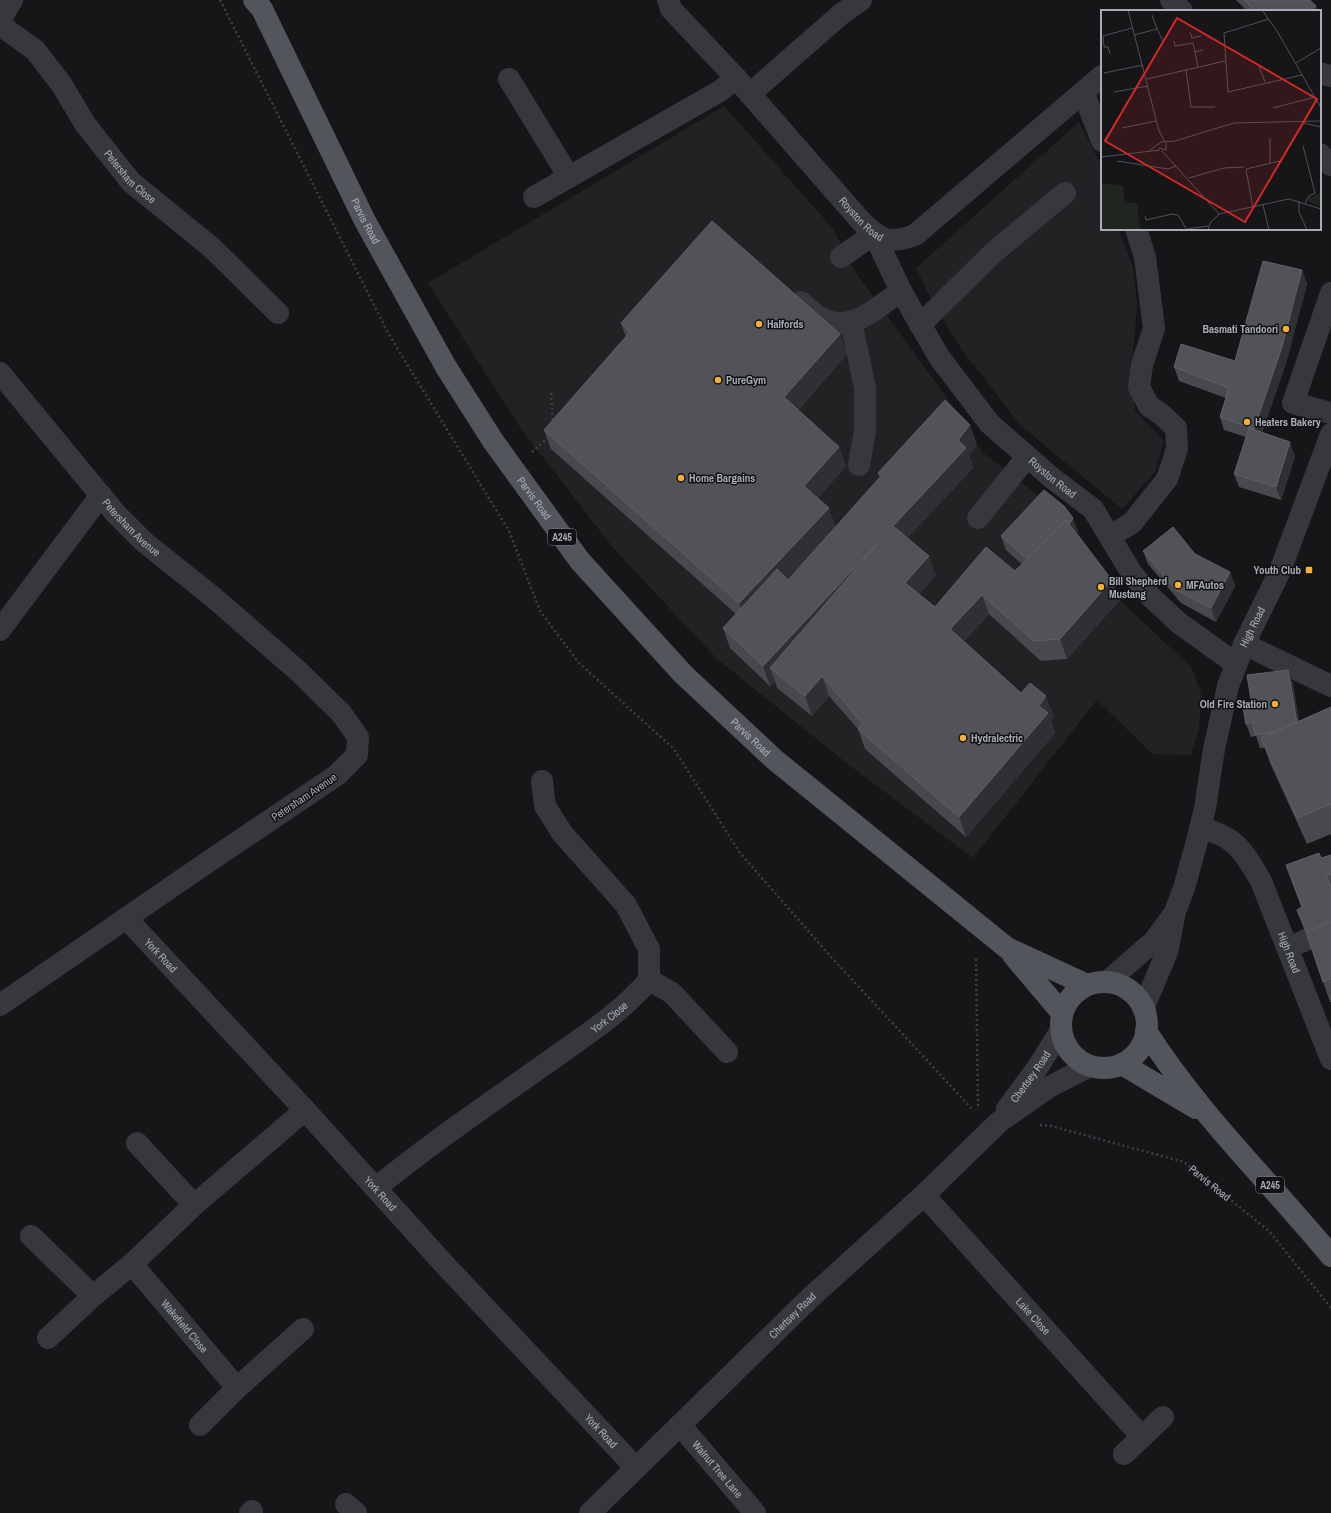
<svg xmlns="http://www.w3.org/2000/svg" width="1331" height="1513" viewBox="0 0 1331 1513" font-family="'Archivo Narrow',sans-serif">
<rect width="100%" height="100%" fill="#161618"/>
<g fill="#222225">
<path d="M 724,106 L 834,230 L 854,270 L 949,401 L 982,452 L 1069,519 L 1105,571 L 1120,600 L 1192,668 L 1201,693 L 1199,729 L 1191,755 L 1152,754 L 1097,700 L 973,858 L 849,765 L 716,658 L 614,549 L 521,429 L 428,283 Z"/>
<path d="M 1079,122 L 1102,167 L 1102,229 L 1118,229 L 1133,267 L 1137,304 L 1132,369 L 1135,411 L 1164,441 L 1155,472 L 1122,509 L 1021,426 L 962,350 L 936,309 L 916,268 Z"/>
</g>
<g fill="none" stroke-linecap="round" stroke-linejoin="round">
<g stroke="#3d3f44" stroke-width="2.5" stroke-dasharray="2 3" stroke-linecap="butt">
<path d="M 220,0 L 388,333 L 509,531 L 540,611 L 579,663 L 674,749 L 740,853 L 832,958 L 974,1111"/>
<path d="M 551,393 L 553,422"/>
<path d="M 532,452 L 549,437"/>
<path d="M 976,959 L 978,1106"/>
<path id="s1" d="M 1040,1125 L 1051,1126 L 1184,1162 L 1269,1231 L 1331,1308"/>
</g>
<g stroke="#37383d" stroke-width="22">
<path id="s2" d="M 668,0 L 671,9 L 736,78 L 860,220 C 880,240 888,245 915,235 L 1102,76"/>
<path d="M 1171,0 L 1182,11"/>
<path d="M 0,20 L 12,0"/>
<path id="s3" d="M 0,25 L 35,50 L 62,85 L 85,124 L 131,182 L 211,247 L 278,313"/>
<path d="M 1320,73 L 1331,76"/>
<path d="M 509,79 L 569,177"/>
<path d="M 1083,92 L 1102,141"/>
<path d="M 750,94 L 840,15 L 861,0"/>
<path d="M 1320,154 L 1331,165"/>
<path d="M 534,197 L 720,91 L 736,78"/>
<path id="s4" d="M 841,257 L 874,234 L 901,291 L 939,357 L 990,424 L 1052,478 L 1093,509 L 1131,572 L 1151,597 L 1179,623 L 1236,664"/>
<path d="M 1331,293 L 1293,403 L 1331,413"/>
<path d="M 801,302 C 807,307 815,316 823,319 C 851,334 879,306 901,291"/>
<path d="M 851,321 L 865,388 L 865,431 L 859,465"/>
<path d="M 920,325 L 993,253 L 1065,193"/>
<path id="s5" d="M 0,373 L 116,514 L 144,542 L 213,597 L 297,670 L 341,713 L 358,737 L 357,755 L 337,775 L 202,866 L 0,1005"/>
<path d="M 978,518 L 1027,457"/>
<path d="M 1110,536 L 1132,523 L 1167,479 L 1177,449 L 1176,428 L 1161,414 L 1149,406 L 1139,387 L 1142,365 L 1154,328 L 1145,257 L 1136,229"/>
<path d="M 0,630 L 101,495"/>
<path d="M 1244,644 L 1331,686"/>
<path id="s6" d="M 1200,828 C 1235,835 1244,852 1261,881 L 1331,1059"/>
<path id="s7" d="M 126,918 L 305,1110 L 445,1265 L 636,1468"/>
<path d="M 1288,948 L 1308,939"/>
<path d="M 649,980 L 672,993 L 727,1052"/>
<path d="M 1107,982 L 1154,941 L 1171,918"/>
<path id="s8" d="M 1143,1009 L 1167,952 L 1175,912 L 1184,888 L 1196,845 L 1205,808 L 1214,749 L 1228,686 L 1244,644 L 1280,571 L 1331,434"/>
<path id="s9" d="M 1007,1109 L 1038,1067 L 1061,1030"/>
<path d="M 137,1143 L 194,1205 L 305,1110"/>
<path id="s10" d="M 376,1188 C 431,1143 490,1103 548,1062 C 583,1037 621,1013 649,980 L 649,949 L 626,905 L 562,833 L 545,806 L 542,781"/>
<path id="s11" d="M 924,1195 L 1142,1437"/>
<path id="s12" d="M 194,1205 L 132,1264 L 237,1388 L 200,1425"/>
<path d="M 31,1236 L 93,1296 L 48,1338"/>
<path d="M 93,1296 L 132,1264"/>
<path d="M 237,1388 L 303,1329"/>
<path id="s13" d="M 680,1425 L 755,1513"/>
<path d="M 1124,1454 L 1163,1417"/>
<path d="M 346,1504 L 356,1513"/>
<path d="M 250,1513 L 252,1511"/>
<path id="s14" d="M 590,1513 L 810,1298 L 924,1195 L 999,1122 L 1049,1087 L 1090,1066"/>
</g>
<g stroke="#53555c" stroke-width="22">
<path id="s15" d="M 254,0 L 262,9 L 365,221 L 446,367 L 493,441 L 580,561 L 683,674 L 775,760 L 1007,948 L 1087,985"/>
<path d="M 1013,955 L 1062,1013"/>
<circle cx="1104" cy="1025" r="43"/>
<path d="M 1146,1031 C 1198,1113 1269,1181 1331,1256"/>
<path d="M 1122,1064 L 1196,1108"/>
</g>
</g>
<g fill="#47494d" fill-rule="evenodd">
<path d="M 1236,0 L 1310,0 L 1316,6 L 1318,11 L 1247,11 Z"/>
<path d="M 1302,270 L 1307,284 L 1287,360 L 1262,433 L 1295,456 L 1281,500 L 1239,487 L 1234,474 L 1246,437 L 1224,430 L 1220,417 L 1226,398 L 1179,381 L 1174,367 L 1235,361 Z"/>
<path d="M 621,323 L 847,354 L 798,410 L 839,447 L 846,466 L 818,498 L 836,527 L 880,478 L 878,473 L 977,444 L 969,455 L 973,468 L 907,538 L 936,575 L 919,595 L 935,607 L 1015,571 L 1022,564 L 1006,550 L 1001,536 L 1078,531 L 1076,534 L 1120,600 L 1067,659 L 1041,661 L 989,614 L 964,641 L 1021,693 L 1054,716 L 1051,720 L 1055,733 L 966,837 L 865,749 L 858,729 L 829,696 L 812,716 L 777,688 L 775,681 L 770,686 L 730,648 L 723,628 L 736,614 L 551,449 L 544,430 L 626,337 ZM 827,537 L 788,580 L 787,579 Z"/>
<path d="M 1143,551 L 1195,554 L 1230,572 L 1235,586 L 1216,622 L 1181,603 L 1148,564 Z"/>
<path d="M 1288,670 L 1293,684 L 1299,721 L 1331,707 L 1331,834 L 1307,844 L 1270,763 L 1265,748 L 1260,748 L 1256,736 L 1251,737 L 1246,724 L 1252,706 Z"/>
<path d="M 1331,855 L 1331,1002 L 1330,1002 L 1310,944 L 1297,910 L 1302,908 L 1286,865 L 1321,858 Z"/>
</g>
<g fill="#2f3033">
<path d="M 1316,6 L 1318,11 L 1312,11 Z"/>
<path d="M 1302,270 L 1307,284 L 1287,360 L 1259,442 L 1254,429 Z"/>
<path d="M 840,334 L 847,354 L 791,417 L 784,397 Z"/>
<path d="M 970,425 L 977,444 L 969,455 L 973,468 L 900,546 L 893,526 L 958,440 Z"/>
<path d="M 1290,442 L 1295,456 L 1281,500 L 1276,487 Z"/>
<path d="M 839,447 L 846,466 L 811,506 L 804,486 Z"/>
<path d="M 829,508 L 836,527 L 746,623 L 739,603 Z"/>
<path d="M 1073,518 L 1078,531 L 1073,540 L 1037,577 Z"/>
<path d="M 877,544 L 770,668 L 775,681 L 770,686 L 763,666 Z"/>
<path d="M 929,556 L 936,575 L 912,603 L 905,583 Z"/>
<path d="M 1230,572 L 1235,586 L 1216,622 L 1211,608 Z"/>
<path d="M 1112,580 L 1120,600 L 1067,659 L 1060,639 Z"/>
<path d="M 982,595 L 989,614 L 957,648 L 950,629 Z"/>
<path d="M 1288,670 L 1293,684 L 1303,742 L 1298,728 Z"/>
<path d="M 822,676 L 829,696 L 812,716 L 805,696 Z"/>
<path d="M 1046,696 L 1054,716 L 1051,720 L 1055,733 L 966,837 L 959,817 Z"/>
</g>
<g fill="#525359" stroke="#5f6168">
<path d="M 1244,0 L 1310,0 L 1316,6 L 1312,11 L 1255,11 Z"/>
<path d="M 712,221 L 840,334 L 784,397 L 839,447 L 804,486 L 829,508 L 739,603 L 544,430 L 630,332 L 621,323 Z"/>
<path d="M 1263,261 L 1302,270 L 1282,347 L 1254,429 L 1220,417 L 1229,388 L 1174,367 L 1181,344 L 1235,361 Z"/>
<path d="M 945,400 L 970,425 L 958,440 L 966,448 L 893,526 L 929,556 L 905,583 L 935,607 L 986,547 L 1015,571 L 1066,520 L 1112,580 L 1060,639 L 1034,641 L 982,595 L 950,629 L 1021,693 L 1030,683 L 1046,696 L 1039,706 L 1048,713 L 959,817 L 858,729 L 863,724 L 822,676 L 805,696 L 770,668 L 877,544 L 763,666 L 723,628 L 777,569 L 788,580 L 881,476 L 878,473 Z"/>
<path d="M 1249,428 L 1290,442 L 1276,487 L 1234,474 Z"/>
<path d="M 1044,490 L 1064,506 L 1073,518 L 1069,525 L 1066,520 L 1027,559 L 1001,536 Z"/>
<path d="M 1173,527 L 1195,554 L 1230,572 L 1211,608 L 1176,590 L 1143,551 Z"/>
<path d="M 1288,670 L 1297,722 L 1274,732 L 1255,735 L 1253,722 L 1246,724 L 1243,708 L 1252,706 L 1247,675 Z"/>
<path d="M 1331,707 L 1331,804 L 1297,818 L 1261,738 Z"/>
<path d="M 1319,853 L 1321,858 L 1331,855 L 1331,874 L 1326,876 L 1331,887 L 1331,922 L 1306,932 L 1308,936 L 1297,910 L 1302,907 L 1286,865 Z"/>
<path d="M 1331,922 L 1331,979 L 1323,982 L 1306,932 Z"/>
</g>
<g fill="#f2b134" stroke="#111113" stroke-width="1.5">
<circle cx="759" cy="324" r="4"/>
<circle cx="1286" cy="329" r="4"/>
<circle cx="718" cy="380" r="4"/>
<circle cx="1247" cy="422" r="4"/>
<circle cx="681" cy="478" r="4"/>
<rect x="1305" y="566" width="8" height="8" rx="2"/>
<circle cx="1178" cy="585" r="4"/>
<circle cx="1101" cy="587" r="4"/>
<circle cx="1275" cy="704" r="4"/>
<circle cx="963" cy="738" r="4"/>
</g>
<g text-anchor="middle" stroke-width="3" stroke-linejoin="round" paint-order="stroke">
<g fill="#111113" stroke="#7b7e86" stroke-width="1">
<rect x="548" y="529" width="28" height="16" rx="3"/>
<rect x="1256" y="1177" width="28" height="16" rx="3"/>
</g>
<g font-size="10" font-weight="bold" fill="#a8adb8">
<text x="562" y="541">A245</text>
<text x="1270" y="1189">A245</text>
</g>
<g font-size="11" fill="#a8adb8" stroke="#111113">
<text dy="4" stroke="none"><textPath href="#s3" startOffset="202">Petersham Close</textPath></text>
<text dy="4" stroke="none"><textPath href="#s2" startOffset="293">Royston Road</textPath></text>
<text dy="4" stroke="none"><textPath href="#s15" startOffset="248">Parvis Road</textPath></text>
<text dy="4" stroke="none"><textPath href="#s4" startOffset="346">Royston Road</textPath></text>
<text dy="4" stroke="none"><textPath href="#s15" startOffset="573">Parvis Road</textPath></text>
<text dy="4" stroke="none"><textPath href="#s5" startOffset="203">Petersham Avenue</textPath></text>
<text dy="4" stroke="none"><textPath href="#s8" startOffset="399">High Road</textPath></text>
<text dy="4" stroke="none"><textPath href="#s15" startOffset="896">Parvis Road</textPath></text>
<text transform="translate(304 797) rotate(-34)" y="4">Petersham Avenue</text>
<text dy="4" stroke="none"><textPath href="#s6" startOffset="161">High Road</textPath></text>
<text dy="4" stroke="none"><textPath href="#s7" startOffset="51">York Road</textPath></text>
<text dy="4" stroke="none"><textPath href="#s10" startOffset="289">York Close</textPath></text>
<text dy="4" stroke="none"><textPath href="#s9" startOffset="40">Chertsey Road</textPath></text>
<text dy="4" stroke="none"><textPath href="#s1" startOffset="182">Parvis Road</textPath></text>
<text dy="4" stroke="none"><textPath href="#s7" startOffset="375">York Road</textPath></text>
<text dy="4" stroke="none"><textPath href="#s14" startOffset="283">Chertsey Road</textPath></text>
<text dy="4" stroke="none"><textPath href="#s11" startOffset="163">Lake Close</textPath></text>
<text dy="4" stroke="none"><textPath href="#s12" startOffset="167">Wakefield Close</textPath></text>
<text dy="4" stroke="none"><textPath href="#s7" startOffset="699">York Road</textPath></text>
<text dy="4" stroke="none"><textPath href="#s13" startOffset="58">Walnut Tree Lane</textPath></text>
</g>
<g font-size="11" font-weight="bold" fill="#a8adb8" stroke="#111113" text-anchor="start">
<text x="767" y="328">Halfords</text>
<text x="1278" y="333" text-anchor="end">Basmati Tandoori</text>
<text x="726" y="384">PureGym</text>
<text x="1255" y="426">Heaters Bakery</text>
<text x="689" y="482">Home Bargains</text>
<text x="1301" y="574" text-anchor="end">Youth Club</text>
<text x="1109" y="585">Bill Shepherd<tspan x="1109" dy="13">Mustang</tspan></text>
<text x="1186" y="589">MFAutos</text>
<text x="1267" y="708" text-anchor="end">Old Fire Station</text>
<text x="971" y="742">Hydralectric</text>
</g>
</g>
<g transform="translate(1101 10)">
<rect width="220" height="220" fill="#161618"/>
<path d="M 0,173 L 22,176 L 24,193 L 36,193 L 39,220 L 0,220 ZM 219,183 L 220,196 L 208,192 L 207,188 Z" fill="#1e261f"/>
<path fill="none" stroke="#505258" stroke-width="1" d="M 27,0 L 58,121 L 64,132M 161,0 L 176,21 L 220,98M 51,5 L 56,19M 168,9 L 123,23 L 127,82 L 201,65M 89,22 L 91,28 L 100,26M 33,25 L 56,19 L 62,31M 73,31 L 74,36 L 92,33 L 94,42M 9,44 L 7,37 L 3,37 L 2,26 L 31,18M 195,53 L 220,38M 157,54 L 164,72M 97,58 L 94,42 L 102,40M 85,60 L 90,97 L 114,97M 3,63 L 42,55M 46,69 L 124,51M 13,82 L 47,76M 172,98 L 214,87M 203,113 L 220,117M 21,118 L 55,111M 169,128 L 169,153M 202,136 L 214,183 L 208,186 L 204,193M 58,138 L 65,140 L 65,133M 48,141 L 60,132 L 74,131 L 133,113 L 219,111M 61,141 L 118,204 L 188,189 L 220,199M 0,147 L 59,140M 16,151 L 67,159 L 75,156M 88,168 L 123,158 L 143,157M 198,191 L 198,202 L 206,220M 162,195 L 168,220M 152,198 L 145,159 L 179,151M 44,206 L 45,210 L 71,204 L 77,205 L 86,220M 86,219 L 107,216M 107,220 L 109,213 L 118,204"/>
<path fill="#d62828" fill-opacity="0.15" stroke="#d62828" stroke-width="2" d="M 76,8 L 216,89 L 144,212 L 4,131 Z"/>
<rect width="220" height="220" fill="none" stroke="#a8adb8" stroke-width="2"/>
</g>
</svg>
